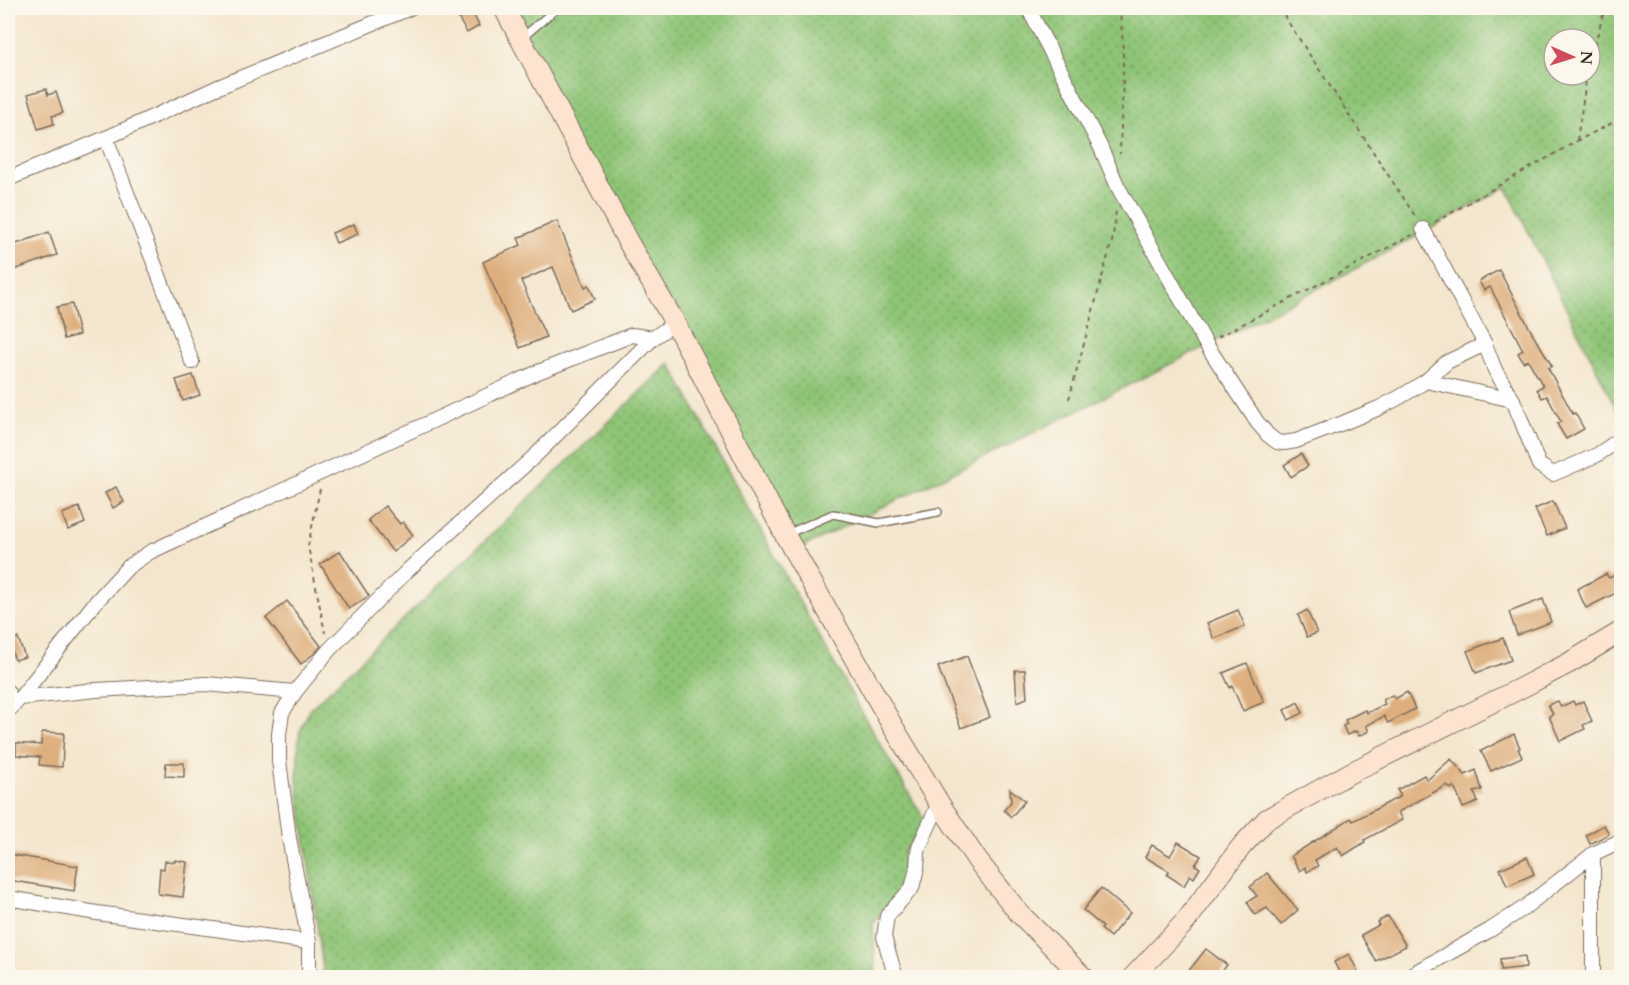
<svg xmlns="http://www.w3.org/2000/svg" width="1629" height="985" viewBox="0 0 1629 985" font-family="Cardo,serif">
<defs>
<pattern id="grass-dots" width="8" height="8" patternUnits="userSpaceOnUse" patternTransform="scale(1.5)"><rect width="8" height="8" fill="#8ec476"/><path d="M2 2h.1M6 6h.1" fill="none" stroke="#759f60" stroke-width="1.8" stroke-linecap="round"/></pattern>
</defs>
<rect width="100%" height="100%" fill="#fbf7ec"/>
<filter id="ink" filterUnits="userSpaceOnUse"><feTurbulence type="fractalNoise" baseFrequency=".0167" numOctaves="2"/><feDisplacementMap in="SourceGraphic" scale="12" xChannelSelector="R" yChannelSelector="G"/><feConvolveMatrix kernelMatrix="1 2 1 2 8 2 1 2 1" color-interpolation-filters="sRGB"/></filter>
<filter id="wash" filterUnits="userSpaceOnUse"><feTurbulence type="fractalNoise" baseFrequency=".008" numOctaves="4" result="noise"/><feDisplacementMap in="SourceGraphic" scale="24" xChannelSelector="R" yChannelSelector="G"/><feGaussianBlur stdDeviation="1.35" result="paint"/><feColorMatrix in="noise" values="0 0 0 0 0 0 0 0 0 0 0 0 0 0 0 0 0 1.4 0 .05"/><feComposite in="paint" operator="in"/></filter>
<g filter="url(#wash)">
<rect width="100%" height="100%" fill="#f4e6ce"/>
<g fill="url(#grass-dots)" stroke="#64774a" stroke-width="1.5" fill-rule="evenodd">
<path d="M 505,8 L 1621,8 L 1621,418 L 1506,187 C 1274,317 1033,432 795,551 ZM 1554,39 L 1590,39 L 1590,75 L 1554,75 Z"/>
<path d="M 670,363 C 753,517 836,672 926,822 L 903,853 L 904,883 L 873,924 L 876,977 L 322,977 L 323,969 L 297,780 L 299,734 L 309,710 Z"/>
</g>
<g id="blocks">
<g fill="#deaf7e">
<path d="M 472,12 L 479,26 L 467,33 L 459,19 Z"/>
<path d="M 46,89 L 48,95 L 56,92 L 63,113 L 52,116 L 54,124 L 38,129 L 28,94 Z"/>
<path d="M 557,221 L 585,287 L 589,285 L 595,299 L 571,310 L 553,267 L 521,281 L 546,337 L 520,348 L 483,262 L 521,245 L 518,238 Z"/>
<path d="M 354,224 L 358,234 L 336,243 L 332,233 Z"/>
<path d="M 49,232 L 57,255 L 8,272 L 8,247 Z"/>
<path d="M 1499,270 L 1537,342 L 1538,342 L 1552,366 L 1548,368 L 1573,414 L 1575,413 L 1584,429 L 1566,439 L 1557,424 L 1561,422 L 1547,396 L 1542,398 L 1537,389 L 1543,386 L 1528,360 L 1523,362 L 1518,353 L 1523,350 L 1490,287 L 1484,290 L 1479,281 Z"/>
<path d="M 72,304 L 79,335 L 64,339 L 57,307 Z"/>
<path d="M 193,375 L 200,395 L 183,401 L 176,380 Z"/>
<path d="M 1301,454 L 1308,466 L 1291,477 L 1284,465 Z"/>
<path d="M 116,487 L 124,502 L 113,508 L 105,493 Z"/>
<path d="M 1553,501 L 1565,528 L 1547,536 L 1535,509 Z"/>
<path d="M 385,506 L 400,524 L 403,522 L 413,535 L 393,552 L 368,520 Z"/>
<path d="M 79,507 L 85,523 L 68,530 L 62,514 Z"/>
<path d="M 340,551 L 369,596 L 349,609 L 320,564 Z"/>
<path d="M 1622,572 L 1622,590 L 1586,608 L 1577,589 L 1606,574 L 1609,578 Z"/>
<path d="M 1543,599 L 1551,622 L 1517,635 L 1509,612 Z"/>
<path d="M 287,601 L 321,646 L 316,652 L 301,664 L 266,618 Z"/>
<path d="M 1238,610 L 1245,626 L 1214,639 L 1207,623 Z"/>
<path d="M 1307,610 L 1317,633 L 1307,637 L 1298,615 Z"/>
<path d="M 18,638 L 25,657 L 15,660 L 8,641 Z"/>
<path d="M 1503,638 L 1511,660 L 1476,673 L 1467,651 Z"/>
<path d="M 967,656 L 990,717 L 961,728 L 938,667 Z"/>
<path d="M 1247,663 L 1264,702 L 1243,711 L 1232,686 L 1230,688 L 1223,673 Z"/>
<path d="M 1015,670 L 1025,670 L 1027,698 L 1017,702 Z"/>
<path d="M 1407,692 L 1415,709 L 1388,723 L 1384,716 L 1366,726 L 1369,731 L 1359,736 L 1356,731 L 1347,735 L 1343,726 L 1347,724 L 1345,720 L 1365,710 L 1367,713 L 1385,704 L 1383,700 L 1392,695 L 1395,699 Z"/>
<path d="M 1558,701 L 1561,707 L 1573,701 L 1575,705 L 1583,701 L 1592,721 L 1583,725 L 1585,729 L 1560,741 L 1549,716 L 1553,714 L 1548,705 Z"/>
<path d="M 1298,702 L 1303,713 L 1289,720 L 1284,710 Z"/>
<path d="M 42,732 L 64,733 L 62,767 L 39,765 L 40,757 L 16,755 L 16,743 L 41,745 Z"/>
<path d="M 1514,734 L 1520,748 L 1518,749 L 1522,757 L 1491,771 L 1481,751 Z"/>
<path d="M 1451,759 L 1465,775 L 1476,770 L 1482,790 L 1474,792 L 1478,802 L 1463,808 L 1454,786 L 1451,789 L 1447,785 L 1398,812 L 1402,820 L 1364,840 L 1365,842 L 1343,856 L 1337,847 L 1315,860 L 1318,866 L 1307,872 L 1305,867 L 1300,871 L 1291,856 L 1351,818 L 1353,821 L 1401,796 L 1397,790 L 1424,775 L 1427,780 Z"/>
<path d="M 166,763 L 184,763 L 184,777 L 165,776 Z"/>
<path d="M 1010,789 L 1025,801 L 1011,817 L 1004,810 L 1011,802 Z"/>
<path d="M 1604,825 L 1609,834 L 1590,844 L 1586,835 Z"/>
<path d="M 1178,842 L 1201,856 L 1195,865 L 1200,868 L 1194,878 L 1190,875 L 1184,886 L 1167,875 L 1169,871 L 1145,857 L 1152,845 L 1170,856 Z"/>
<path d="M 8,854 L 78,866 L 74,891 L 8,880 Z"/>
<path d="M 1527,857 L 1534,874 L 1507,886 L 1500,869 Z"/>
<path d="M 175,860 L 187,862 L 183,897 L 158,894 L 160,868 L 164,869 L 165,861 L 175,862 Z"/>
<path d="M 1267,873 L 1298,910 L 1281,925 L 1267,908 L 1255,915 L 1247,902 L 1257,896 L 1250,887 Z"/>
<path d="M 1101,888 L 1130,913 L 1110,937 L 1101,929 L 1103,927 L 1083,910 Z"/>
<path d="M 1388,916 L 1406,946 L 1376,961 L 1361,935 L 1379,925 L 1377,922 Z"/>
<path d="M 1206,949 L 1227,965 L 1217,978 L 1183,978 Z"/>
<path d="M 1349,954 L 1359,974 L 1352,978 L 1342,978 L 1334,962 Z"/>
<path d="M 1525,956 L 1526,967 L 1501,970 L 1500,959 Z"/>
</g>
</g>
</g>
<g filter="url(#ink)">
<use href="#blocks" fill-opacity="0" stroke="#7c6c5c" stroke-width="1.5"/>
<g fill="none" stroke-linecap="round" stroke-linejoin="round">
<defs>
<g id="service">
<path d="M 523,37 L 557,8"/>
<path d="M 787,534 L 833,514 L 879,523 L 938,512"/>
</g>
<g id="minor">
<path d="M 1028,8 L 1100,146 L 1118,187 L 1206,344 L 1257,422 L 1268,435 L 1277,442 L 1284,443 L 1296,441 L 1343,423 L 1379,408 L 1400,397 L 1426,381 L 1447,362 L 1485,344"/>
<path d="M 106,138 L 192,362"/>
<path d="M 8,179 L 106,138 L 216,88 L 410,8"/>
<path d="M 1423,229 L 1485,344 L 1495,370 L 1513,400 L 1539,465 L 1553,474 L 1597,455 L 1622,438"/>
<path d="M 1426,381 L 1513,400"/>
<path d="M 8,692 L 12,707"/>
<path d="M 20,698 L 96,690 L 206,684 L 295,692"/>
<path d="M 8,709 L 12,707 L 20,698 L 95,603 L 128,567 L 150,552 L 538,372 L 632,335 L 653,338"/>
<path d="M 8,898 L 97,913 L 309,942"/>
<path d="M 309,978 L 309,942 L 289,838 L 279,761 L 279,734 L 282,713 L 295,692 L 329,650 L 408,570 L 536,455 L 653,338 L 675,323"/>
<path d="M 896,978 L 884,937 L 887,916 L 912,888 L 917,868 L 918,852 L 920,845 L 939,803"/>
<path d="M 1405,978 L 1490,930 L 1524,908 L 1593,854"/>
<path d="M 1593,978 L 1593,854 L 1622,840"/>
</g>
<g id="secondary">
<path d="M 504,8 L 627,240 L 675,323 L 785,535 L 892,725 L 939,803 L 977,860 L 1019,913 L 1084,978"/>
<path d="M 1132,978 L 1186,921 L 1241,847 L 1267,819 L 1350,773 L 1519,689 L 1569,663 L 1622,631"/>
</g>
</defs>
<use href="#service" stroke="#7c6c5c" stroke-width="10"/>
<use href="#minor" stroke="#7c6c5c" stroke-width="16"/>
<use href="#secondary" stroke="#7c6c5c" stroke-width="22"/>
<g stroke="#7c6c5c" stroke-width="2" stroke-dasharray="4.5 4.5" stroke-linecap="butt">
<path d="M 1119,8 C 1127,55 1121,106 1120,154"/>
<path d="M 1279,8 L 1417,219"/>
<path d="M 1590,62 L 1605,8"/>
<path d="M 1577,140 L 1587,75"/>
<path d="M 1435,222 L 1577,141 L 1622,118"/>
<path d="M 1218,337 L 1412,235"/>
<path d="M 1069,399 L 1113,237 L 1116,211"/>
<path d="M 320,489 L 308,546 L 325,633"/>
</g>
<use href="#service" stroke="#fff" stroke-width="7"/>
<use href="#minor" stroke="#fff" stroke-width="14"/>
<use href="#secondary" stroke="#fde4d1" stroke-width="20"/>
</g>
</g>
<rect width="1629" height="985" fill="none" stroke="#fbf7ec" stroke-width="30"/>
<g transform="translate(1572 57) rotate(93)"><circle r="28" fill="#fbf7ec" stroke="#aea59a" stroke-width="1.5"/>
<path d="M0-4.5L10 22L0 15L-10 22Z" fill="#d1495b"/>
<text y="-9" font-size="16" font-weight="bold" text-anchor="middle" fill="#3b2a1e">N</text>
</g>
</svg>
